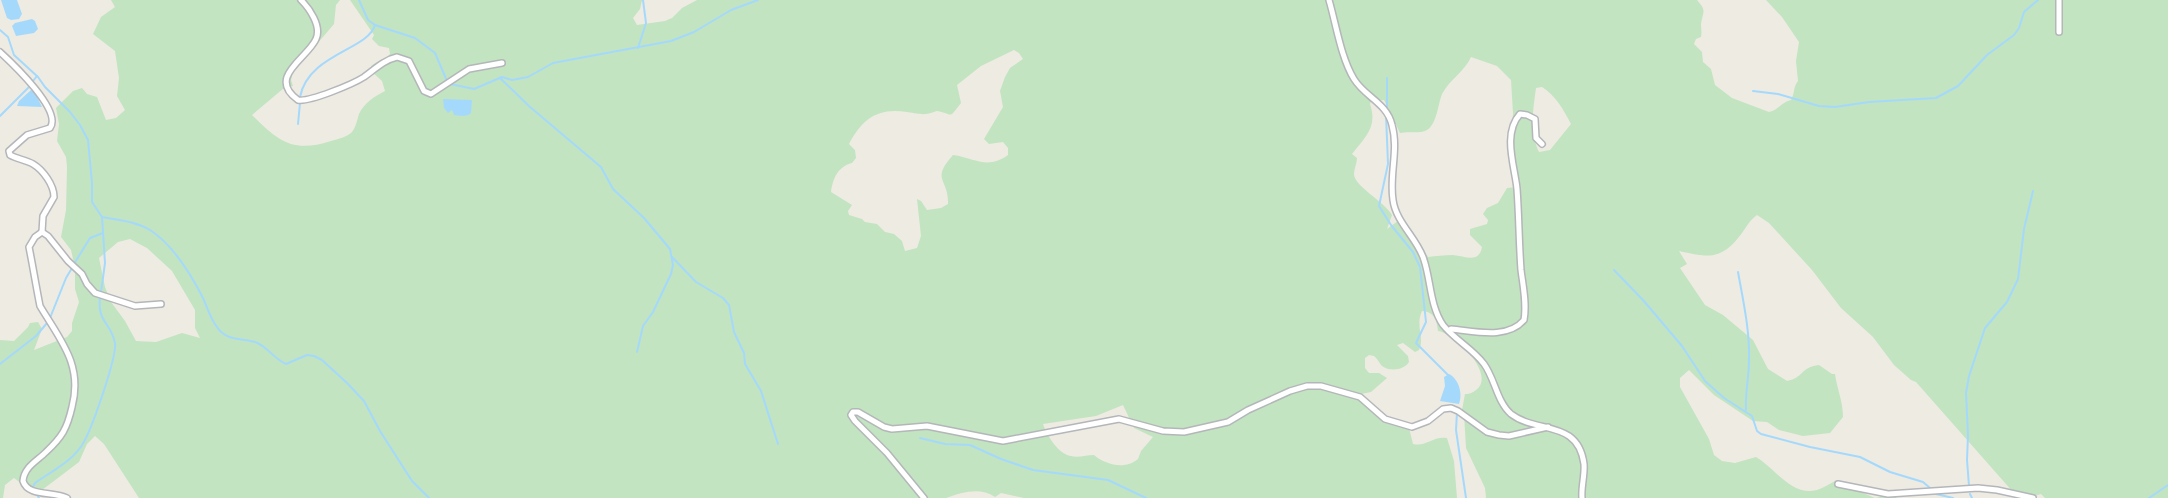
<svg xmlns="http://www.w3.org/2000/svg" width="2168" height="498" viewBox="0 0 2168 498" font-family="'Titillium Web',sans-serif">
<rect width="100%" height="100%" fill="#eeebe3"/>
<path fill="#c2e4c1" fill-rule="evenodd" d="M 111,0 L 340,0 L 336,5 L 334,24 L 293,72 L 291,80 L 293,86 L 284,88 L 252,115 C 279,142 293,153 331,141 C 338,139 347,137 352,132 C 356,127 357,120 359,114 C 364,103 375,96 385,91 L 382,81 L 371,71 L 371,66 C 377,61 385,60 390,54 L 389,48 L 379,46 L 372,39 L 374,35 L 350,0 L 642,0 L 640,9 L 633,18 L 637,25 L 665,21 L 672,18 L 682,8 L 697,0 L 1697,0 C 1707,11 1703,11 1701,24 C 1701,29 1702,32 1701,37 L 1696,39 L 1694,44 L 1702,52 L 1703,62 L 1711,69 L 1715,85 L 1732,98 L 1769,112 C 1779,110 1780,103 1791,100 C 1795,93 1793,87 1798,81 L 1796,61 L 1799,42 L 1782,17 L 1766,0 L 2168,0 L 2168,498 L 2045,498 L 2041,494 L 2034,496 L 2013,492 L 1916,382 L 1911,380 L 1894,365 L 1873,337 L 1841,308 L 1812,270 L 1769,223 L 1757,215 C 1750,220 1747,226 1742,233 C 1722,260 1710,258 1679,251 L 1687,264 L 1680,268 L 1705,305 L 1723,315 L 1753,340 L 1768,369 L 1787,381 C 1804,378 1800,367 1819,365 L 1832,374 L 1835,374 C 1837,389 1843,401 1843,417 L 1830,433 L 1803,436 L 1779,430 L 1767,422 L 1753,421 L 1714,395 L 1689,370 L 1680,378 L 1680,387 L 1709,439 L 1714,455 L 1722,461 L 1735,463 L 1756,457 C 1775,468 1792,497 1817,490 C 1823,488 1829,484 1835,481 L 1875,498 L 1880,497 L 1884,493 L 1894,495 L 1897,498 L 1486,498 L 1485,488 L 1466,448 L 1464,414 L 1462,410 L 1465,394 C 1470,394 1472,393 1476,390 C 1497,374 1454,333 1438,331 C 1437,321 1435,312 1422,311 C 1415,326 1425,337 1419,350 L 1415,352 L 1403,343 L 1397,345 L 1408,356 L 1409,362 C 1404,370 1390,372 1382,366 C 1379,363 1378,359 1374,356 L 1369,355 L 1365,358 L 1365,368 L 1369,373 L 1379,373 L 1387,378 L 1371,392 L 1356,395 C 1373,412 1383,427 1409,428 L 1413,444 C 1427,447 1432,436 1447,438 L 1454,461 L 1457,498 L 1024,498 L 1001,493 L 995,497 C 980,487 963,492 946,498 L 139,498 L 104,444 L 95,436 L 87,444 L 79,462 L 42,490 L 30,490 L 14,478 L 5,485 L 3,498 L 0,498 L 0,340 L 14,341 L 28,327 L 30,323 L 38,322 L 42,329 L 34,350 L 67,337 L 72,331 L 72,323 L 79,302 L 75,289 L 75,268 L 71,250 L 61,237 L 66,210 L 67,167 L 66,157 L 57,141 L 59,124 L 56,108 L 73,91 L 82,88 L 87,94 L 97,97 L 106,120 L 116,118 L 125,110 L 117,96 L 119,78 L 115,51 L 93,34 L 101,17 L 115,7 ZM 1014,50 L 1019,53 L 1023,59 L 1010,68 L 1005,77 L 1000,91 L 1003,107 L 984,139 L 989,144 L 1003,142 L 1008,148 L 1008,155 C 987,170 975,158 953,155 C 930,181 949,178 948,204 L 941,208 L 927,210 L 921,201 L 917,199 L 921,236 L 917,248 L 905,251 L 902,241 L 894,234 L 885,232 L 877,224 L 865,222 L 862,219 L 849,215 L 848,211 L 852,205 L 831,192 C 833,179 837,167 852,163 L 856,158 L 855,150 L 849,144 C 862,119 878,107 907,112 C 922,114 923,116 937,111 C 954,114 948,120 961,103 L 957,85 L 981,66 ZM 1471,57 L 1497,66 L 1511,80 L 1513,113 L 1511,156 L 1518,187 L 1507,188 L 1498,203 L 1487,208 L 1483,214 L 1488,220 L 1487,224 L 1470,229 L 1470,235 L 1482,247 C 1479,264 1465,256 1453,255 C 1444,255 1436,256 1428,257 L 1412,231 L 1402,218 L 1387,229 L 1392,215 C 1385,202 1354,186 1354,174 C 1354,169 1357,163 1357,158 L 1352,154 C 1365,137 1378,127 1370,104 L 1371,101 L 1384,100 L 1400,133 C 1408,131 1420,134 1427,130 C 1437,124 1438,104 1442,94 C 1450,79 1465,71 1471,57 ZM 1542,87 C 1556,96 1563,109 1571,124 L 1550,150 L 1539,152 C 1529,131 1533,111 1536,88 ZM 130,239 L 147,248 L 172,271 L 195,310 L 195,328 L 200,338 L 182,333 L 156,342 L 136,341 L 125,321 L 111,302 L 105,287 L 99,258 L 118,242 ZM 1123,405 L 1134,428 L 1153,437 L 1141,451 L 1138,459 C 1125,470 1106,465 1094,455 C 1087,455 1078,458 1071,456 C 1058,454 1047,435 1043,424 L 1096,416 Z"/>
<g fill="#a5d9fc">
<path d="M 1,0 L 17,0 L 22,14 L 19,19 L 11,20 L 7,18 Z"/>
<path d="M 32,19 L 35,21 L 38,29 L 34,33 L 16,36 L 12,26 L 15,23 Z"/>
<path d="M 31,90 L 35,93 L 42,107 L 17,106 L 19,101 Z"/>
<path d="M 443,99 L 472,100 L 471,113 C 467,117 460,116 454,115 L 452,110 L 448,113 L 444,108 Z"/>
<path d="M 1449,374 C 1459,379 1463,394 1459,404 L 1440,401 L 1445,386 L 1444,377 Z"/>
</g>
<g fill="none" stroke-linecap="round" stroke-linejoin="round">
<g stroke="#a5d9fc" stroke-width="2">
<path d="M 359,0 L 368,20 L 375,25 L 415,38 L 435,53 L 447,81"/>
<path d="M 0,30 L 8,37 L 14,55 L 38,77 L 45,87 L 70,112 L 80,125 L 88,140 L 92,183 L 92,202 L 102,217 L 105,263 L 101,292"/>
<path d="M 638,48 L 646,23 L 643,0"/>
<path d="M 500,78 L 530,107 L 601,167 L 613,189 L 644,218 L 670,249 L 673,265 L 671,274 L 653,312 L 643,326 L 637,352"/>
<path d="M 1387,78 L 1387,107"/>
<path d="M 33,81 L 37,76"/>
<path d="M 450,84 L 474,89 L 502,77 L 512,80 L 528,77 L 553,63 L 671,41 L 694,32 L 731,10 L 758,0"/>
<path d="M 1753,91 L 1778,94 L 1819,106 L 1835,107 L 1869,102 L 1936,98 L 1958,86 L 1987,55 L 2014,35 L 2019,28 L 2024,12 L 2038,0"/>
<path d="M 300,97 C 308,54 368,50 375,25"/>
<path d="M 1386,115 L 1388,164 L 1379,206 L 1391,225 L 1413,252 L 1420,267 L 1426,322 L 1416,343 L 1449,376"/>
<path d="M 0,116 L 30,86"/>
<path d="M 298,124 L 300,103"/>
<path d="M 102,217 C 118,220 135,221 150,230 C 172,244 190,273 202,296 C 207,306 210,318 217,327 C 226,341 241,338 255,342 C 267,346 274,359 286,364 L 307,355 L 314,356 L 322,360 L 347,383 L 364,401 L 380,431 L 412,481 L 429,498"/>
<path d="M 672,257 L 696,282 L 723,298 L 729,305 L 734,332 L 744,353 L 745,364 L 761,391 L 778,444"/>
<path d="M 74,264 L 90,238 L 103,233"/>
<path d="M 1614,270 L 1643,300 L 1682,346 L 1705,381 L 1724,398 L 1752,416 L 1757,431 L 1761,434 L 1810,447 L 1860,457 L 1890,472 L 1923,482 L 1930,488"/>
<path d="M 1738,272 C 1743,300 1750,331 1749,360 C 1749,378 1745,392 1746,410"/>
<path d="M 50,318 L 66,278 L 72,268"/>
<path d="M 0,364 L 36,336 L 47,323"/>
<path d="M 1457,412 L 1456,430 L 1466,498"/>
<path d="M 920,438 L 945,444 L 970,445 L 1001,459 L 1033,470 L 1108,480 L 1146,498"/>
<path d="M 1969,486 L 1967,460 L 1968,435 L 1966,393 L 1969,376 L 1985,328 L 2007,302 L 2018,279 L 2024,229 L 2033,191"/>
<path d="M 32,489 L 35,483 C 49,473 69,463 80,448 C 90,436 117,357 115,343 C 111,322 97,323 100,297"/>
<path d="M 1936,494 L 1953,498"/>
<path d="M 1970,494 L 1972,498"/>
<path d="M 37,495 L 39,498"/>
<path d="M 2149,498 L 2168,485"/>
</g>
<defs>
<g id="street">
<path d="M 301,0 C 309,8 322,26 316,39 C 308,58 266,77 298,100 C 310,102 353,84 364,77 C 375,69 384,60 397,57 L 409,61 L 424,91 L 431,94 L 469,69 L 502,63"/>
<path d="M 1329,0 C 1336,24 1341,58 1354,79 C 1365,97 1387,103 1392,125 C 1399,150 1389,175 1393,200 C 1396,223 1418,239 1424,260 C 1431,281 1430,306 1443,325 C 1455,340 1473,349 1484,364 C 1495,379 1497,402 1511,414 C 1537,434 1578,419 1584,464 C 1585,475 1581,487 1582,498"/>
<path d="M 2059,32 L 2059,0"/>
<path d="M 0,52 C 12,63 63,111 50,128 L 27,135 L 9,151 L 10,155 C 17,159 26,160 33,164 C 43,170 54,185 54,197 L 43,216 L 42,232"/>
<path d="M 42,232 L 35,237 L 29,247 C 33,267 36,286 40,306 C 61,341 83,365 72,407 C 67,429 62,437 46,452 C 37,461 24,467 23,481 C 28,497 53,491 67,498"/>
<path d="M 42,232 L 48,236 L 68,261 L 82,274 L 87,284 L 95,293 L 135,306 L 161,304"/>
<path d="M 1449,331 L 1451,329 C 1474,331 1507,340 1524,320 C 1527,304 1523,286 1521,270 C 1519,243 1519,216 1517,189 C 1515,167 1502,134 1520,114 L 1527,115 L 1535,119 L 1536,138 L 1542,144"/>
<path d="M 1838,484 L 1888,494 L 1978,488 L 1997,490 L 2033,498"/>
<path d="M 924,498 L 887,453 L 855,421 L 851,415 L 853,412 L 858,412 L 884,427 L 892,429 L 927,426 L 1003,441 L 1119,419 L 1163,431 L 1184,432 L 1228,422 L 1248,410 L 1290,391 L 1307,386 L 1321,386 L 1360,397 L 1385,419 L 1412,427 L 1428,421 L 1443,409 L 1451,408 L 1458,411 L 1487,432 L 1499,435 L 1509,436 L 1548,427"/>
</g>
</defs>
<use href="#street" stroke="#b4b6ba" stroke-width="8"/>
<use href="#street" stroke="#fff" stroke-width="5"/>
</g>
</svg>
